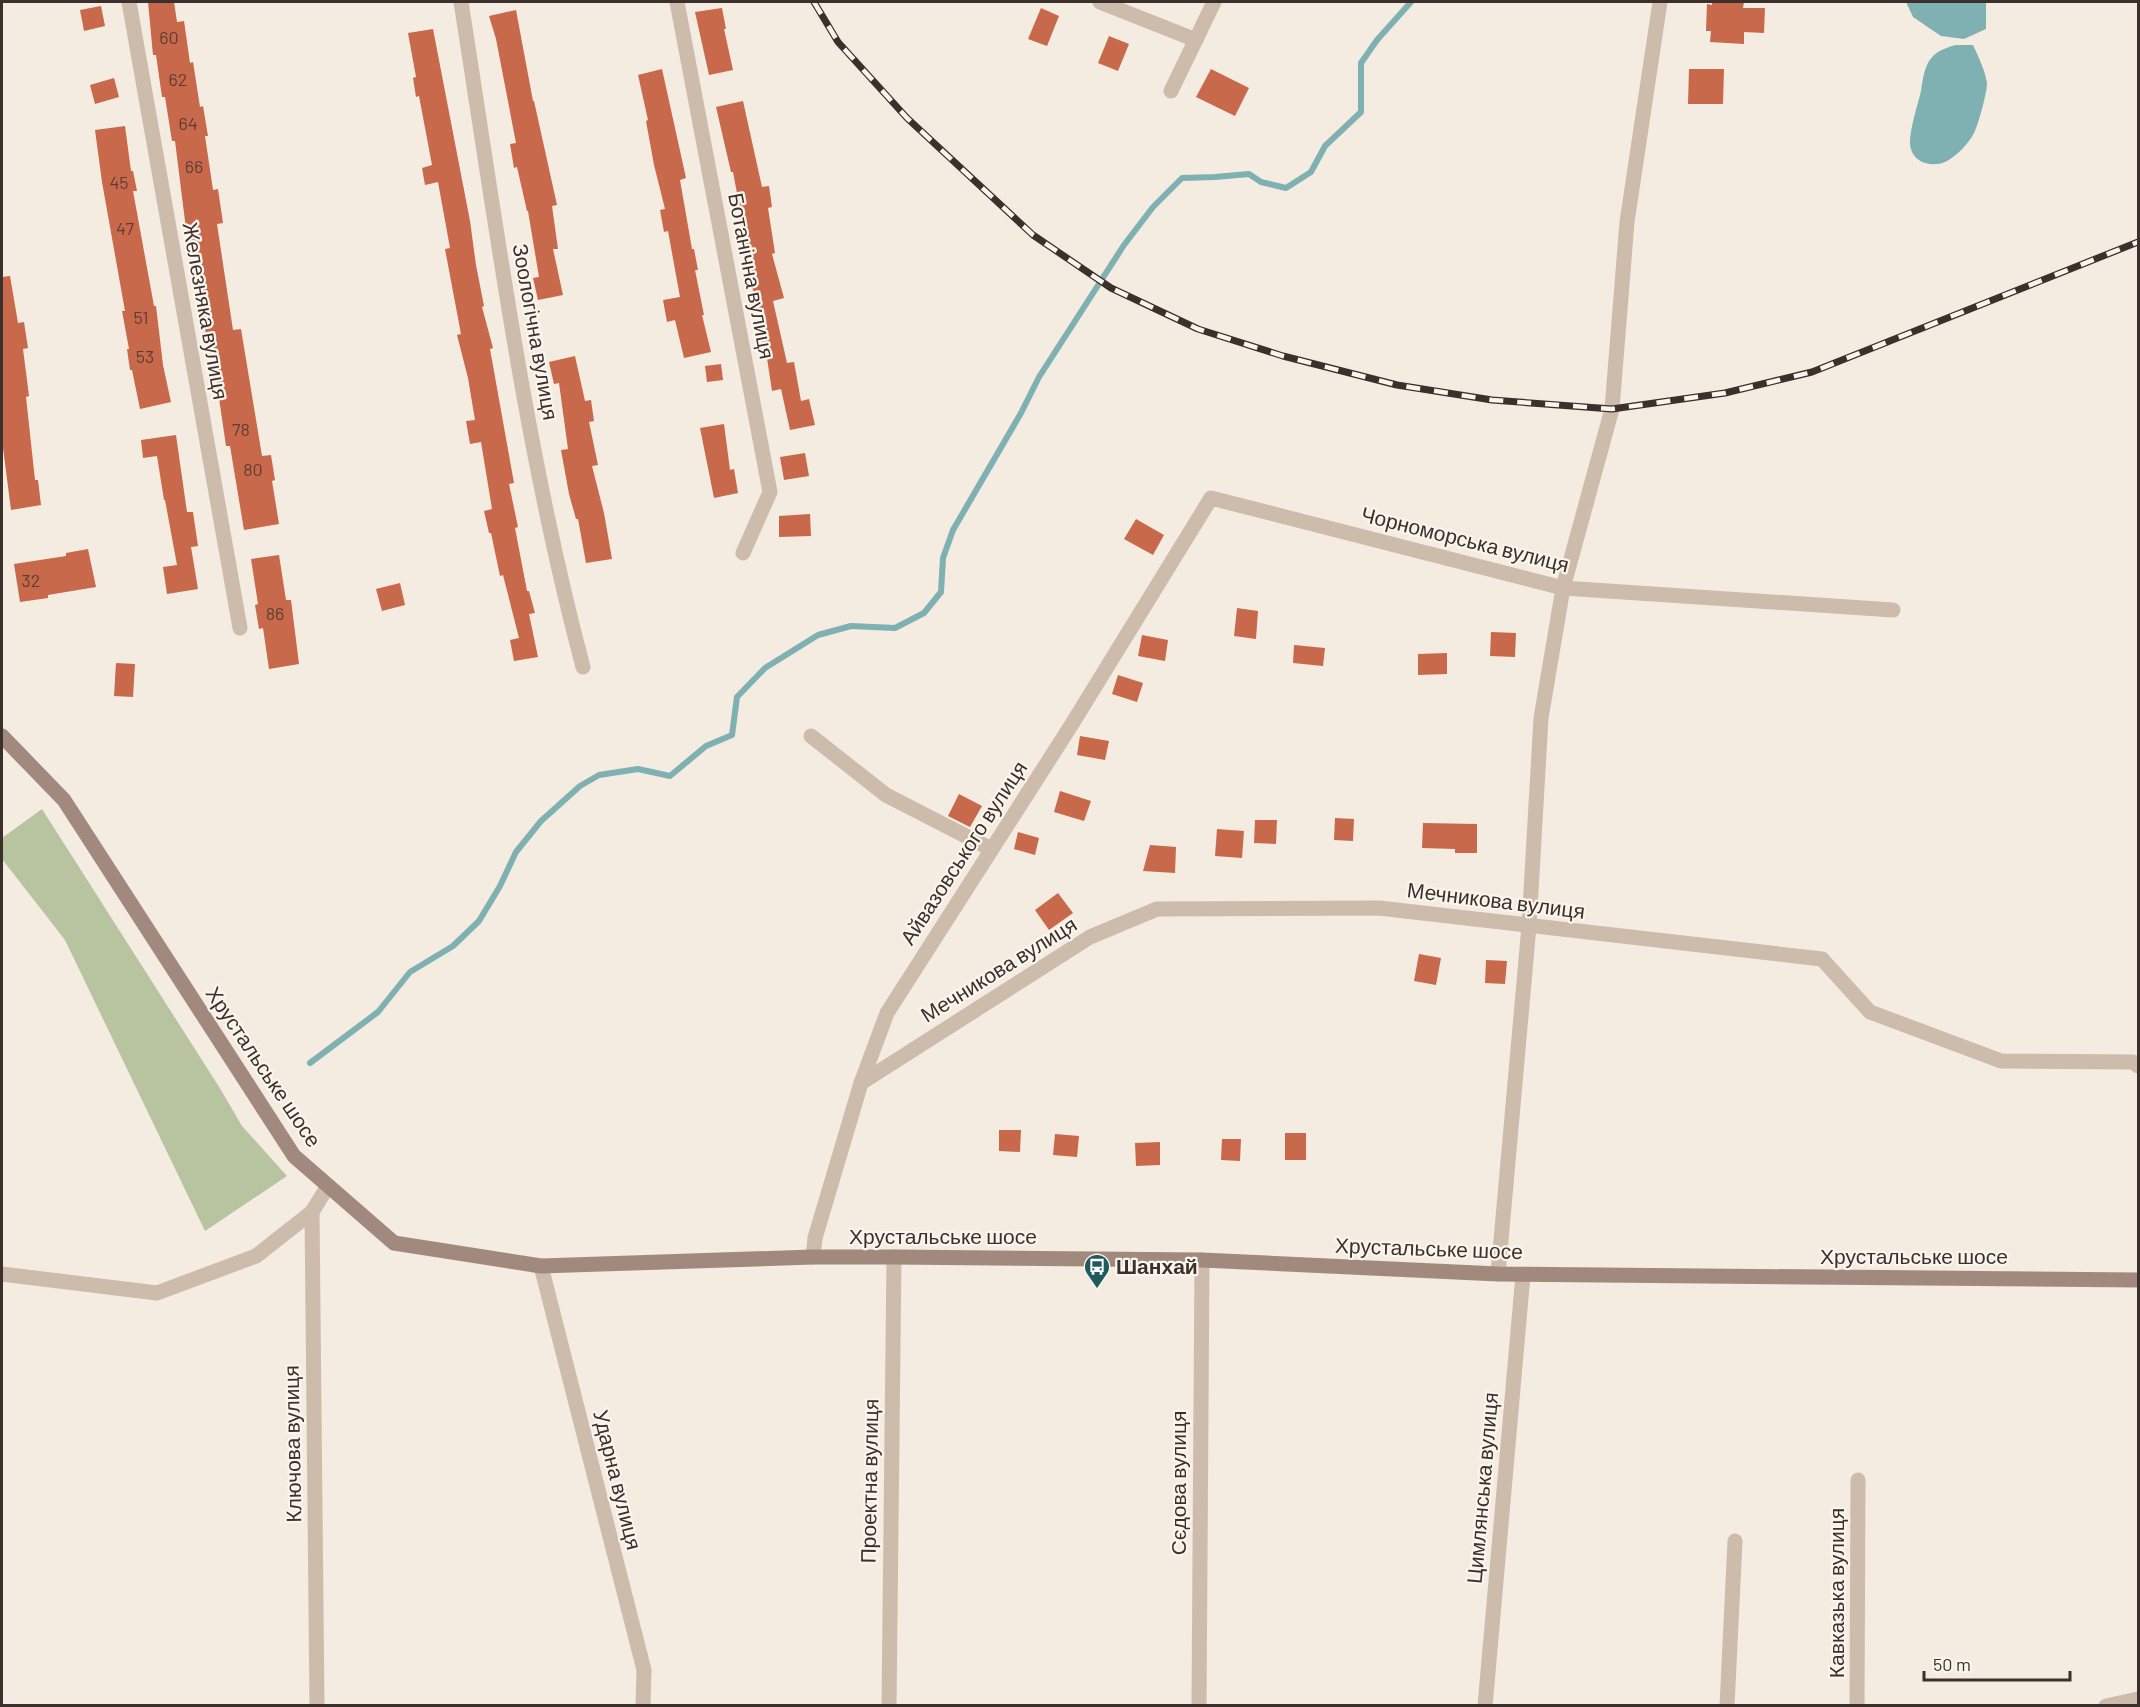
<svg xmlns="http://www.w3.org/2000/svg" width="2140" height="1707" viewBox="0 0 2140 1707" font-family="Barlow,sans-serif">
<rect width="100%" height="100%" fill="#f4ebe1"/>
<path fill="#b8c4a0" d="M 42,809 L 221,1090 L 242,1126 L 287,1176 L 205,1231 L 65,940 L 2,859 L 2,838 Z"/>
<g fill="#7fb0b2">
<path d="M 1906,2 L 1986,2 L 1986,29 L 1964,39 L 1941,36 L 1913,17 Z"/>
<path d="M 1956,45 L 1973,45 C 1978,56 1986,72 1987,84 C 1987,92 1978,126 1974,133 C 1969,143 1956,157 1945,162 C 1933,167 1915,164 1911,149 C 1907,136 1918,105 1921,91 C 1925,64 1928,52 1956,45 Z"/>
</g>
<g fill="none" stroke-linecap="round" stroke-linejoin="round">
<path stroke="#7fb0b2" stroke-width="6" d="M 310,1063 L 378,1012 L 410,972 L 453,946 L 479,921 L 500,886 L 516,852 L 541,821 L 580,786 L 599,775 L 638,769 L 670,776 L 706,746 L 732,735 L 737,697 L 765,668 L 818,635 L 851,626 L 895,628 L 924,613 L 941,592 L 943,558 L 953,530 L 1021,413 L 1039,377 L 1124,245 L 1153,207 L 1182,178 L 1215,177 L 1249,174 L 1261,182 L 1286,188 L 1311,172 L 1325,146 L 1361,112 L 1361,63 L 1377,40 L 1411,2"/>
</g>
<g fill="#c8694b">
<path d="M 148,2 L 174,2 L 177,22 L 184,21 L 190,63 L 193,62 L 200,107 L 203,106 L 208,136 L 205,136 L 213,190 L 218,189 L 223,223 L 217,224 L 233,330 L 241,329 L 262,456 L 271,455 L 275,480 L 272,481 L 279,524 L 244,530 L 230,446 L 226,446 L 214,364 L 211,364 L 188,229 L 186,229 L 175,141 L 172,141 L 165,97 L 162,97 L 156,55 L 153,55 Z"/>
<path d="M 1712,2 L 1744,2 L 1743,8 L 1765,8 L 1764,33 L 1744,32 L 1744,44 L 1710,42 L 1711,31 L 1706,31 L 1707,4 L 1712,5 Z"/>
<path d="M 101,6 L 105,26 L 84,31 L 80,10 Z"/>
<path d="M 722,8 L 726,29 L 724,29 L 733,70 L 709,75 L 695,12 Z"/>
<path d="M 1041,8 L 1059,16 L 1047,46 L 1028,39 Z"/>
<path d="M 516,10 L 533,101 L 534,101 L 557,205 L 552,206 L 558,249 L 553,249 L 563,295 L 538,300 L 533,278 L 539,277 L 528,211 L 527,211 L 517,167 L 514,168 L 510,144 L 516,143 L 496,39 L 489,16 Z"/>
<path d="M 433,29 L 470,221 L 476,265 L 484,306 L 482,307 L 493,348 L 490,349 L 514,483 L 509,484 L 518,527 L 515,528 L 527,591 L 529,591 L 535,613 L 529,614 L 538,657 L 514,661 L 510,640 L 519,638 L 503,575 L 500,576 L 491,533 L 489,533 L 484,511 L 492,509 L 481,442 L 470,444 L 466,421 L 475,420 L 468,378 L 457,335 L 461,334 L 445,249 L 450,248 L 438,182 L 425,185 L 422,168 L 432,165 L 419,96 L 416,97 L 413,78 L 416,77 L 408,33 Z"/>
<path d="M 1109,36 L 1129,44 L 1118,71 L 1098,63 Z"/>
<path d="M 662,69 L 686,178 L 680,180 L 692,249 L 694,249 L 698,270 L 695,270 L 704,315 L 702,315 L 711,352 L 684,358 L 675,320 L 667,322 L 663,300 L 680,297 L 668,231 L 664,232 L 660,210 L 665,209 L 654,165 L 646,121 L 648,120 L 638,75 Z"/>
<path d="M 1211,69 L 1249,88 L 1235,116 L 1196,97 Z"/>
<path d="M 1689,69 L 1724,69 L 1723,104 L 1688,104 Z"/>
<path d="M 114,78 L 119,97 L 95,104 L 90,85 Z"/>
<path d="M 743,101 L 762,187 L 769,186 L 772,207 L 768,208 L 775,253 L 772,254 L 784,298 L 773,301 L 787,363 L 794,362 L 801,401 L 809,399 L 815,425 L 790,430 L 781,389 L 772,391 L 765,345 L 762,346 L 757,324 L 762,323 L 749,276 L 743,237 L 745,236 L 733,172 L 731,172 L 716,107 Z"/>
<path d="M 125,126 L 131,171 L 133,171 L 137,191 L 133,191 L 154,306 L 156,306 L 163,365 L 171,402 L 140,409 L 132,370 L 130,370 L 127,349 L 129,349 L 122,311 L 125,311 L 102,182 L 95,130 Z"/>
<path d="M 10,276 L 18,323 L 24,322 L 28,348 L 23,349 L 29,396 L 26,397 L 35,480 L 38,480 L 41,505 L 11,510 L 2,440 L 2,277 Z"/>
<path d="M 575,356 L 585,401 L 591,400 L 594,421 L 589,422 L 598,465 L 592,466 L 604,513 L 612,559 L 586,563 L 578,519 L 576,519 L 569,494 L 561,450 L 568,449 L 559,383 L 554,384 L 549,362 Z"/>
<path d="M 721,364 L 723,380 L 707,382 L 705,366 Z"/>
<path d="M 724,424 L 730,470 L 734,469 L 738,493 L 714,498 L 700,428 Z"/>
<path d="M 176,435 L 187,512 L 193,512 L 198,546 L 191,547 L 198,589 L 167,594 L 163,567 L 177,565 L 165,500 L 164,500 L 157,456 L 143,458 L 141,440 Z"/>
<path d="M 805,453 L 809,476 L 784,480 L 780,457 Z"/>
<path d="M 810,514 L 811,536 L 779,537 L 779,516 Z"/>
<path d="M 1136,519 L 1164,535 L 1153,555 L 1124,539 Z"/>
<path d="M 88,549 L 96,587 L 48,595 L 48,598 L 20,602 L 14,564 L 66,556 L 66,553 Z"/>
<path d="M 279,555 L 286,600 L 291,600 L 299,664 L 269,669 L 263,628 L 259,629 L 255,605 L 258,604 L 251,559 Z"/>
<path d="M 400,583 L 405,605 L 382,611 L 376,589 Z"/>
<path d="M 1237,608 L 1258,611 L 1256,639 L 1234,636 Z"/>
<path d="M 1491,632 L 1516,633 L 1515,657 L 1490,656 Z"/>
<path d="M 1142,635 L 1168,640 L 1165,661 L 1138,656 Z"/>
<path d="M 1294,645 L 1325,648 L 1323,666 L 1293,663 Z"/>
<path d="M 1447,653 L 1447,674 L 1418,675 L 1418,654 Z"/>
<path d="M 116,663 L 135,664 L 133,697 L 114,696 Z"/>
<path d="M 1118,675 L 1143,683 L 1137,702 L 1112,694 Z"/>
<path d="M 1080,736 L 1109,741 L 1105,760 L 1077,755 Z"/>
<path d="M 1060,791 L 1091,801 L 1084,821 L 1054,812 Z"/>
<path d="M 959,794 L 982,806 L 970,827 L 948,816 Z"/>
<path d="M 1335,818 L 1354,819 L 1353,841 L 1334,840 Z"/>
<path d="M 1255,820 L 1277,820 L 1276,844 L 1254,843 Z"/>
<path d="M 1423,823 L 1477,824 L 1477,853 L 1455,853 L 1455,849 L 1422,848 Z"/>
<path d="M 1217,829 L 1244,831 L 1242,858 L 1215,856 Z"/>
<path d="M 1018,832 L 1039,838 L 1035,855 L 1014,849 Z"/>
<path d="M 1150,845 L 1176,847 L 1175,873 L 1143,871 Z"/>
<path d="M 1058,893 L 1073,913 L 1049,930 L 1035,910 Z"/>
<path d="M 1419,954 L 1441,958 L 1436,985 L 1414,981 Z"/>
<path d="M 1486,960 L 1507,961 L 1505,984 L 1485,983 Z"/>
<path d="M 999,1130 L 1021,1130 L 1020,1152 L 999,1151 Z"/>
<rect x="1285" y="1133" width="21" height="27"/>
<path d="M 1055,1134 L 1079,1136 L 1077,1157 L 1053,1155 Z"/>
<path d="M 1222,1139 L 1241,1139 L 1240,1161 L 1221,1160 Z"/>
<path d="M 1160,1142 L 1160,1165 L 1136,1166 L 1135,1143 Z"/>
</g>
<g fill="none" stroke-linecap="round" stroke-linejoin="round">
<g stroke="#cdbbac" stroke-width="15">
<path d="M 129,2 L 240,628"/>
<path d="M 461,2 C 496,224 525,449 583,667"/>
<path d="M 677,2 L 770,492 L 743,553"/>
<path d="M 1100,2 L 1196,40"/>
<path d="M 1171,91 L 1214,2"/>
<path d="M 811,736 L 886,795 L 991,849"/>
<path d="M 861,1083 L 1090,937 L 1157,909 L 1379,908 L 1822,959 L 1870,1012 L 2001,1061 L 2133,1062 L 2138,1066"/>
<path d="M 813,1257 L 815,1238 L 861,1083 L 887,1013 L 1072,724 L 1211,498 L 1563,588 L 1893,610"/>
<path d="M 541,1266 L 644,1670 L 643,1706"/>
<path d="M 2,1274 L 157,1293 L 256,1256 L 312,1212"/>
<path d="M 1498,1274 L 1529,926 L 1541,718 L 1563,588 L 1612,409 L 1627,222 L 1660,2"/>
<path d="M 317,1706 L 312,1212 L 328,1186"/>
<path d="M 889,1706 L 894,1257"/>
<path d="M 1199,1706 L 1202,1260"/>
<path d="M 1485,1706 L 1523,1275"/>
<path d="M 1727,1706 L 1735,1541"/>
<path d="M 1857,1706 L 1858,1480"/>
<path d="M 2106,1706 L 2138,1699"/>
</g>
<path stroke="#a18a7d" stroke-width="15" d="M 2,736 L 64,800 L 294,1156 L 394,1243 L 541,1266 L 813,1257 L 894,1257 L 1202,1260 L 1498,1274 L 2138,1280"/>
<defs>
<path id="rail" d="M 814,2 L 838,42 L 907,118 L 1033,235 L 1111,288 L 1198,329 L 1283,356 L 1397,385 L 1492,400 L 1612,409 L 1725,393 L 1812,372 L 2138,242"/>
</defs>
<use href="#rail" stroke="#3b302b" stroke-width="7"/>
<use href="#rail" stroke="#fbf5ee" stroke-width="4.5" stroke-dasharray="14" stroke-linecap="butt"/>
</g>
<defs>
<symbol id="bus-pin" viewBox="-11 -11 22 30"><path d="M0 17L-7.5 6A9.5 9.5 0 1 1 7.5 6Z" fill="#1f5a5e" stroke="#fbf5ee"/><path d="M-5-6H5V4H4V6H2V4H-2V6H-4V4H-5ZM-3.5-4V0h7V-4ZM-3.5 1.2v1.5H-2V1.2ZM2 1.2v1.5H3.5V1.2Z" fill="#fff"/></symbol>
</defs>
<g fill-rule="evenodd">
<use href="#bus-pin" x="1082" y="1252" width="30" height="40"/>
</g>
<g text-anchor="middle" stroke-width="4.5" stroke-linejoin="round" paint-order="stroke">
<g font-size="18" fill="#5e3e33">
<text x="169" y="44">60</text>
<text x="178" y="86">62</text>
<text x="188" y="130">64</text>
<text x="194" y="173">66</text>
<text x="119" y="189">45</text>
<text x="125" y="235">47</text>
<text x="141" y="324">51</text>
<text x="145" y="363">53</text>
<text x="241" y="436">78</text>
<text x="253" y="476">80</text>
<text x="31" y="587">32</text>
<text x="275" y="620">86</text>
</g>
<g font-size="21" fill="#3b302b" stroke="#fbf5ee">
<text transform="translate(751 276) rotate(79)" y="7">Ботанічна вулиця</text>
<text transform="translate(205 311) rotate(80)" y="7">Железняка вулиця</text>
<text transform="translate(535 332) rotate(80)" y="7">Зоологічна вулиця</text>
<text transform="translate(1465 540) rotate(14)" y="7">Чорноморська вулиця</text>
<text transform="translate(964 853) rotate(-57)" y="7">Айвазовського вулиця</text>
<text transform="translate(1496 901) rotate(7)" y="7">Мечникова вулиця</text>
<text transform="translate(999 970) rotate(-32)" y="7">Мечникова вулиця</text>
<text transform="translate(263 1067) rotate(56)" y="7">Хрустальське шосе</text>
<text x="943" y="1244">Хрустальське шосе</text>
<text transform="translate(1429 1249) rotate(2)" y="7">Хрустальське шосе</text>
<text x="1914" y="1264">Хрустальське шосе</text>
<text transform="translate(293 1444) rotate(-91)" y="7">Ключова вулиця</text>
<text transform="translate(617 1480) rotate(76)" y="7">Ударна вулиця</text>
<text transform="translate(870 1481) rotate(-89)" y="7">Проектна вулиця</text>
<text transform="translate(1179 1483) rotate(-90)" y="7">Сєдова вулиця</text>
<text transform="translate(1483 1488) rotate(-85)" y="7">Цимлянська вулиця</text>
<text transform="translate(1837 1593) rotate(-90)" y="7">Кавказька вулиця</text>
</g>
<g font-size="21" font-weight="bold" fill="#3b302b" stroke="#fbf5ee" text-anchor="start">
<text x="1116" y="1274">Шанхай</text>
</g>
</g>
<rect width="2140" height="1707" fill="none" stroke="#3b302b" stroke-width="6"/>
<path d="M1924 1671v9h146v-9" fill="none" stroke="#3b302b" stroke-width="3"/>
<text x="1933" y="1671" font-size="18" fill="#3b302b" stroke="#fbf5ee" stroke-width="4.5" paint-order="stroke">50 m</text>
</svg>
